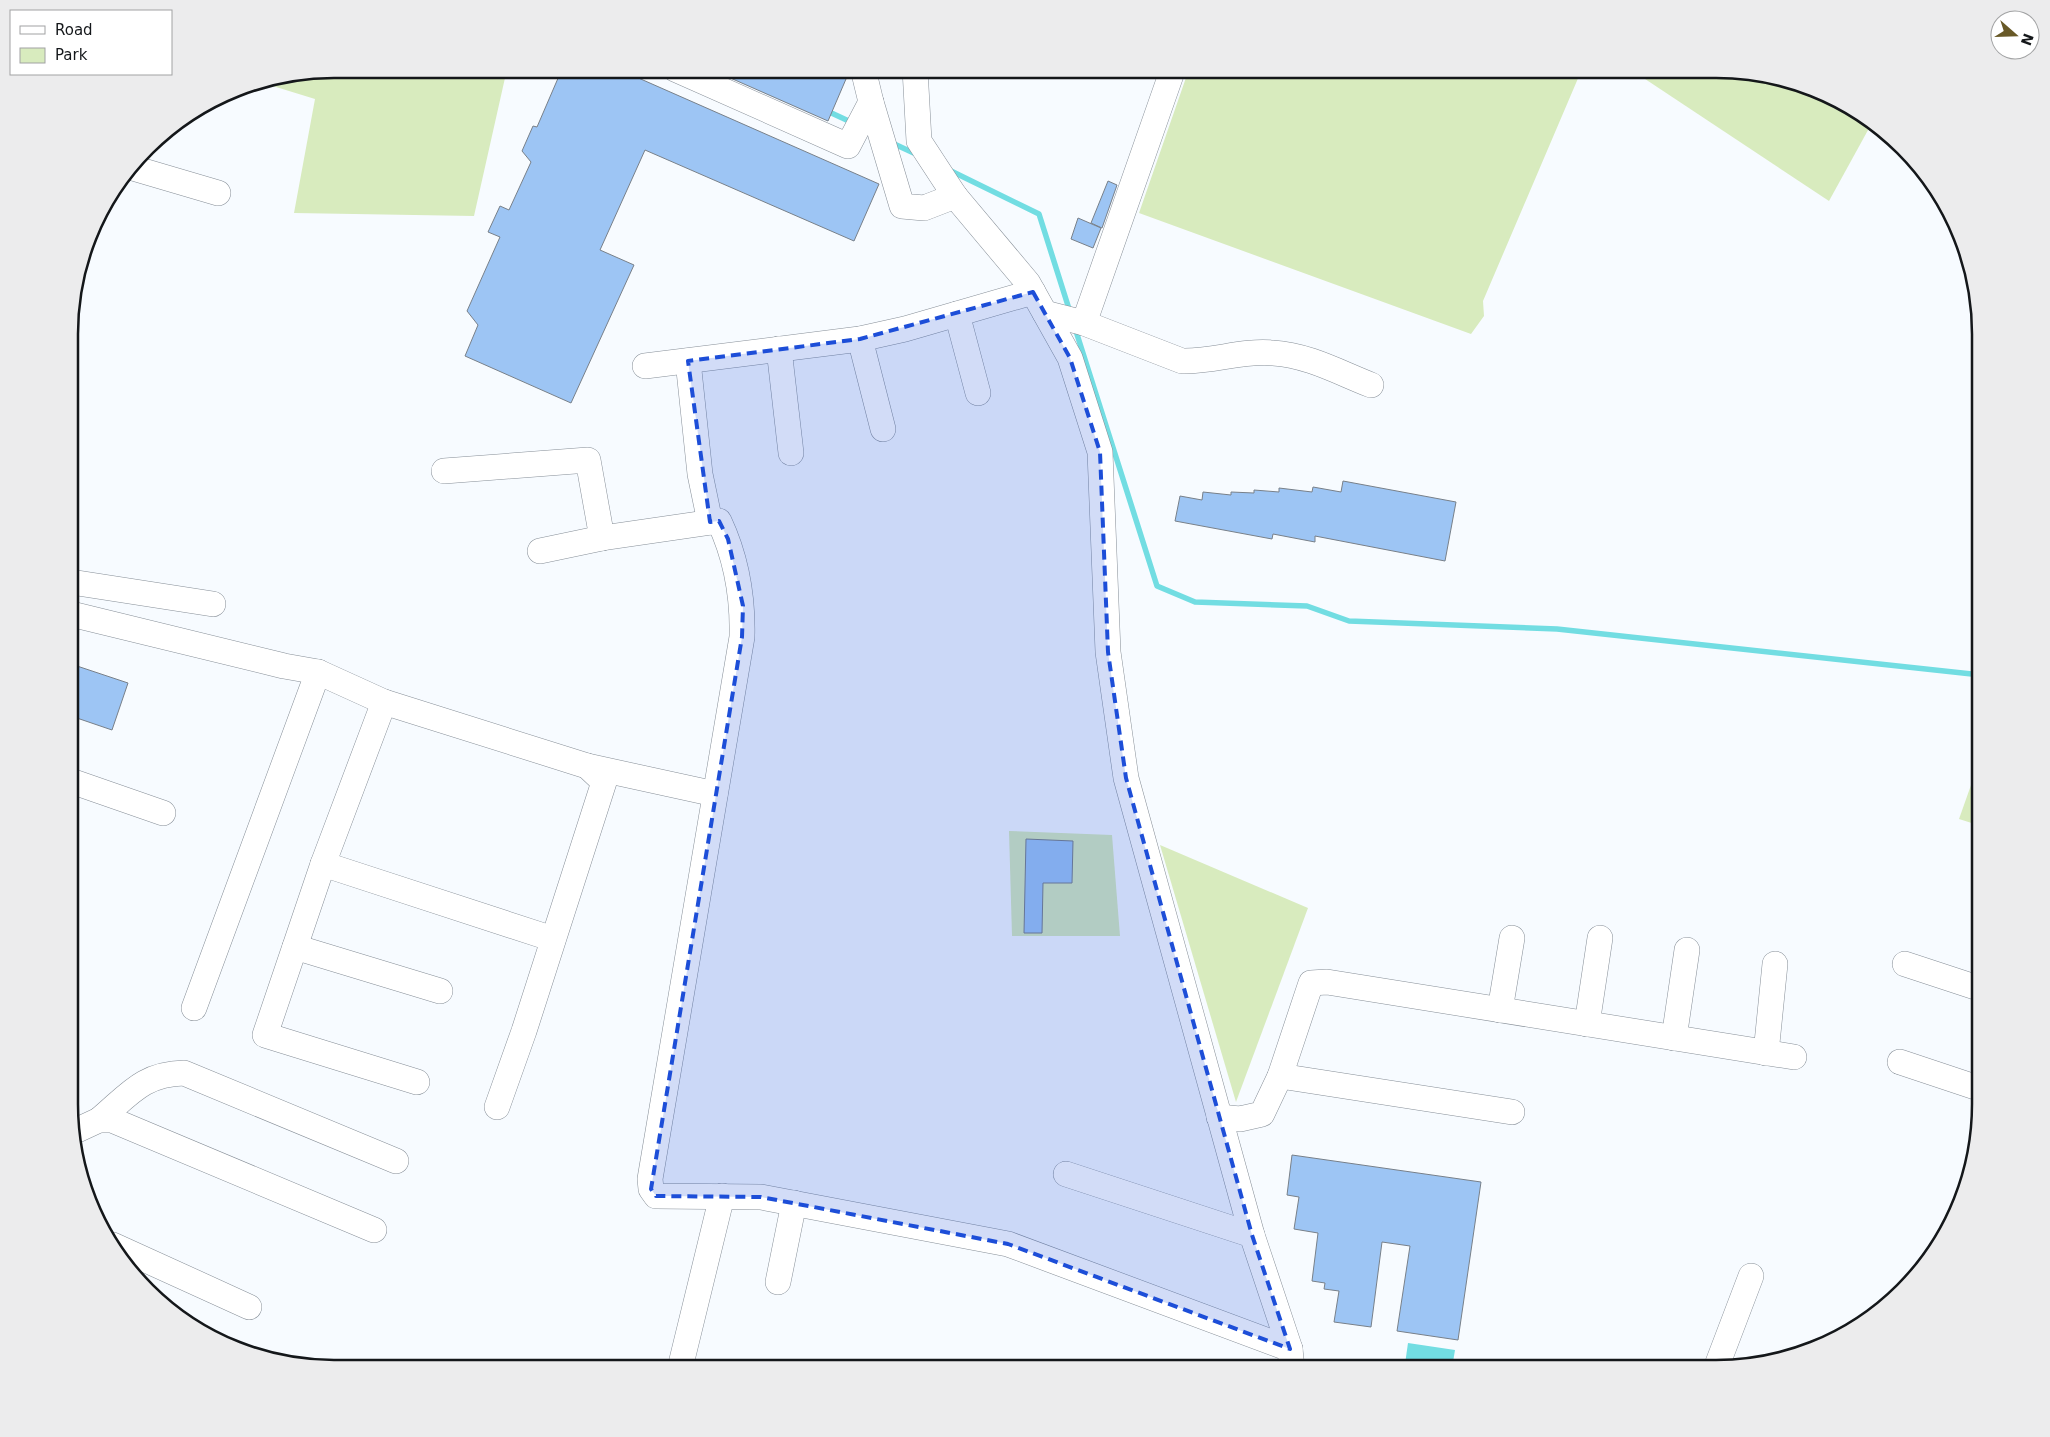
<svg xmlns="http://www.w3.org/2000/svg" width="2050" height="1437" viewBox="0 0 2050 1437" font-family="'DejaVu Sans',sans-serif">
<rect width="100%" height="100%" fill="#f7fbff"/>
<g fill="#d8ebbe">
<path d="M 334,69 L 507,69 L 474,216 L 294,213 L 315,99 L 263,83 Z"/>
<path d="M 1189,69 L 1582,69 L 1483,301 L 1484,316 L 1471,334 L 1139,213 Z"/>
<path d="M 1630,69 L 1733,69 L 1802,83 L 1873,121 L 1829,201 Z"/>
<path d="M 1981,757 L 1981,826 L 1959,819 Z"/>
<path d="M 1009,831 L 1112,835 L 1120,936 L 1012,936 Z"/>
<path d="M 1160,845 L 1308,908 L 1236,1102 Z"/>
</g>
<path fill="#72dde2" d="M 1408,1343 L 1455,1350 L 1452,1368 L 1405,1364 Z"/>
<g fill="none" stroke-linecap="round" stroke-linejoin="round">
<g stroke="#72dde2" stroke-width="5.5">
<path d="M 825,110 L 853,123"/>
<path d="M 890,142 L 918,155"/>
<path d="M 949,170 L 1039,214 L 1070,312"/>
<path d="M 1075,328 L 1157,586 L 1195,602 L 1307,606 L 1349,621 L 1557,629 L 1981,675"/>
</g>
</g>
<g fill="#9dc5f4" stroke="#788089">
<path d="M 562,69 L 618,69 L 879,184 L 854,241 L 645,150 L 600,250 L 634,265 L 571,403 L 465,356 L 478,325 L 467,311 L 500,237 L 488,232 L 500,206 L 509,210 L 531,162 L 522,151 L 533,126 L 537,127 Z"/>
<path d="M 710,69 L 849,69 L 849,72 L 828,121 Z"/>
<path d="M 1108,181 L 1117,185 L 1102,228 L 1091,223 Z"/>
<path d="M 1078,218 L 1101,228 L 1093,248 L 1071,239 Z"/>
<path d="M 1343,481 L 1456,502 L 1445,561 L 1315,536 L 1315,542 L 1273,534 L 1272,539 L 1175,521 L 1180,496 L 1202,500 L 1203,492 L 1231,495 L 1231,492 L 1254,493 L 1254,490 L 1279,492 L 1279,488 L 1312,492 L 1313,487 L 1341,492 Z"/>
<path d="M 71,664 L 128,683 L 112,730 L 71,716 Z"/>
<path d="M 1026,839 L 1073,841 L 1072,883 L 1043,883 L 1042,933 L 1024,933 Z"/>
<path d="M 1292,1155 L 1481,1182 L 1458,1340 L 1397,1331 L 1410,1246 L 1382,1242 L 1371,1327 L 1334,1322 L 1339,1291 L 1324,1289 L 1325,1283 L 1312,1281 L 1318,1233 L 1294,1229 L 1299,1197 L 1287,1195 Z"/>
</g>
<g fill="none" stroke-linecap="round" stroke-linejoin="round">
<defs>
<g id="minor">
<path d="M 675,69 L 848,146 L 871,102"/>
<path d="M 863,69 L 871,102 L 902,206 L 924,208 L 955,196"/>
<path d="M 915,69 L 919,141 L 955,196 L 1028,283 L 1070,358 L 1100,452 L 1108,652 L 1126,778 L 1252,1235 L 1290,1349 L 1292,1368"/>
<path d="M 133,168 L 218,193"/>
<path d="M 1045,313 L 1084,323 L 1182,361 C 1213,362 1242,350 1273,353 C 1308,355 1340,373 1371,385"/>
<path d="M 957,314 L 978,393"/>
<path d="M 1084,323 L 1173,69"/>
<path d="M 860,339 L 883,429"/>
<path d="M 779,349 L 791,453"/>
<path d="M 688,361 L 700,474 L 710,522"/>
<path d="M 645,366 L 860,339 L 905,329 L 1033,292"/>
<path d="M 444,471 L 588,460 L 602,538"/>
<path d="M 540,551 L 602,538 L 719,521 C 736,557 743,598 742,637 L 650,1179 L 651,1189 L 656,1196 L 761,1197 L 1008,1244 L 1290,1349"/>
<path d="M 71,582 L 213,604"/>
<path d="M 71,614 L 284,666 L 318,672 L 384,702 L 587,766 L 604,782 L 524,1031 L 497,1107"/>
<path d="M 384,702 L 323,864 L 265,1035 L 417,1082"/>
<path d="M 587,766 L 715,794"/>
<path d="M 71,781 L 163,813"/>
<path d="M 323,864 L 553,939"/>
<path d="M 295,947 L 440,991"/>
<path d="M 1905,964 L 1981,989"/>
<path d="M 194,1008 L 318,672"/>
<path d="M 1500,1010 L 1512,938"/>
<path d="M 1587,1024 L 1600,938"/>
<path d="M 1674,1038 L 1687,950"/>
<path d="M 1766,1053 L 1775,964"/>
<path d="M 1900,1062 L 1981,1089"/>
<path d="M 1280,1076 L 1311,983 L 1327,982 L 1794,1057"/>
<path d="M 1219,1117 L 1240,1119 L 1262,1114 L 1280,1076 L 1512,1112"/>
<path d="M 99,1120 C 129,1095 142,1074 184,1073 L 396,1161"/>
<path d="M 71,1133 L 99,1120 L 112,1120 L 374,1230"/>
<path d="M 1066,1174 L 1252,1235"/>
<path d="M 113,1245 L 249,1307"/>
<path d="M 778,1282 L 794,1203"/>
<path d="M 680,1368 L 722,1196"/>
<path d="M 1716,1368 L 1751,1276"/>
</g>
</defs>
<use href="#minor" stroke="#878f98" stroke-width="26"/>
<use href="#minor" stroke="#fff" stroke-width="25"/>
</g>
<path fill="#1d4ed8" fill-opacity="0.2" stroke="#1d4ed8" stroke-width="4" stroke-dasharray="10 6" stroke-linejoin="round" d="M 1033,292 L 1070,358 L 1100,452 L 1108,652 L 1126,778 L 1252,1235 L 1290,1349 L 1008,1244 L 761,1197 L 656,1196 L 651,1189 L 742,637 L 743,606 L 728,539 L 719,521 L 710,522 L 688,361 L 860,339 Z"/>
<path d="M0 0H2050V1437H0ZM334 78H1716A256 256 0 0 1 1972 334V1104A256 256 0 0 1 1716 1360H334A256 256 0 0 1 78 1104V334A256 256 0 0 1 334 78Z" fill="#ececed" fill-rule="evenodd"/>
<path fill="none" stroke="#14171a" stroke-width="2.5" d="M334 78H1716A256 256 0 0 1 1972 334V1104A256 256 0 0 1 1716 1360H334A256 256 0 0 1 78 1104V334A256 256 0 0 1 334 78Z"/>
<rect x="10" y="10" width="162" height="65" fill="#ffffff" stroke="#a1a2a3"/>
<rect x="20" y="26" width="25" height="8" fill="#ffffff" stroke="#a1a2a3"/>
<text x="55" y="35" font-size="15" fill="#14171a">Road</text>
<rect x="20" y="48" width="25" height="15" fill="#d8ebbe" stroke="#a1a2a3"/>
<text x="55" y="60" font-size="15" fill="#14171a">Park</text>
<g transform="translate(2015 35) rotate(110)"><circle r="24" fill="#ffffff" stroke="#a1a2a3"/>
<path d="M0-4L9 19L0 12L-9 19Z" fill="#685927"/>
<text y="-8" font-size="14" font-weight="bold" text-anchor="middle" fill="#14171a">N</text>
</g>
</svg>
